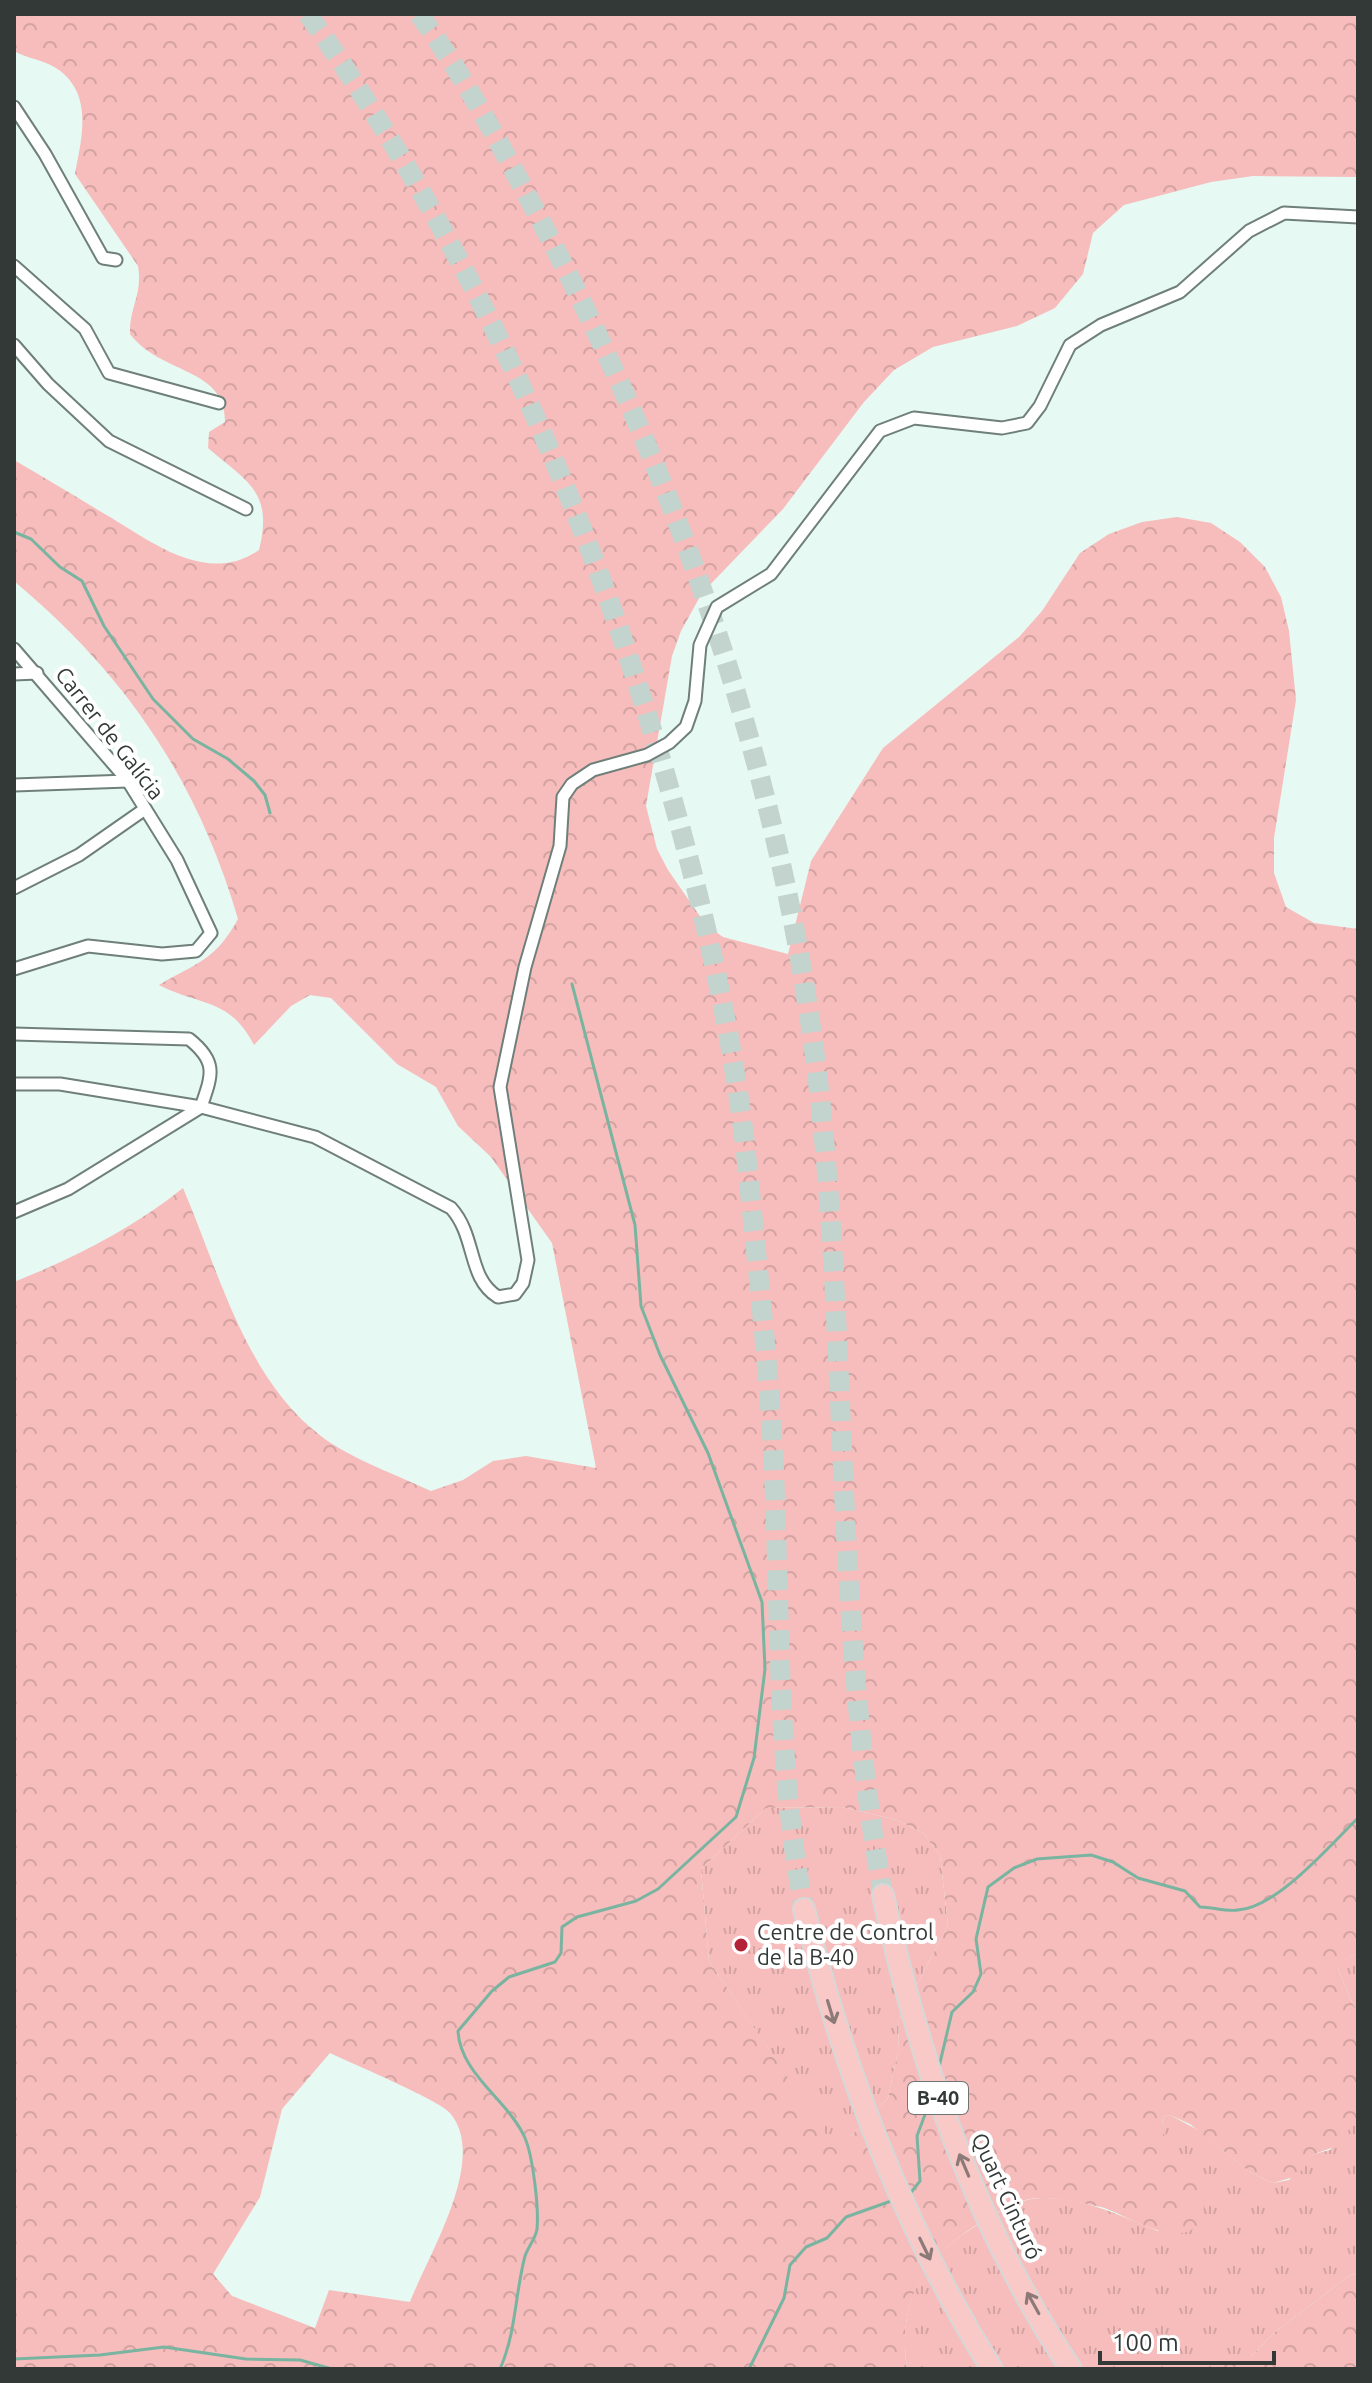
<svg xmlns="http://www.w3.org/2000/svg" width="1372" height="2383" viewBox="0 0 1372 2383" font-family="Ubuntu,sans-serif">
<defs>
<pattern id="grass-tufts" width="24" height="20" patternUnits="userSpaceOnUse" patternTransform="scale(2)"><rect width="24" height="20" fill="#f6bdbc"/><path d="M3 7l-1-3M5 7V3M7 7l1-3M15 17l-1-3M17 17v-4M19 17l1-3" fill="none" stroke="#d3a3a2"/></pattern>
<pattern id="forest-crowns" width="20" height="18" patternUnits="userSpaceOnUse" patternTransform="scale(2)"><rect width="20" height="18" fill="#f6bdbc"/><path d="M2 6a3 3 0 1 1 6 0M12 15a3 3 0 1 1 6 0" fill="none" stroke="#d3a3a2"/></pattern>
</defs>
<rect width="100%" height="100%" fill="#e7f9f3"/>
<g fill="url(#grass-tufts)">
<path d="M 842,1807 L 897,1820 L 923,1833 L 940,1855 L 948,1925 L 899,2019 L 898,2051 L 888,2098 L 852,2135 L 832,2144 L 709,1961 L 701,1869 L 766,1808 Z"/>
<path d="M 1358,1953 L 1358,2016 L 1338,1969 L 1341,1961 Z"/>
<path d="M 1170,2115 L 1198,2130 L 1251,2173 L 1273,2183 L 1289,2180 L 1314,2154 L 1330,2150 L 1358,2117 L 1358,2273 L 1350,2275 L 1275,2332 L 1251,2356 L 1220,2369 L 907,2369 C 897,2297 925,2254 986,2220 C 1004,2209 1020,2198 1042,2198 C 1083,2197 1121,2216 1158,2231 L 1202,2204 C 1196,2172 1156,2153 1163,2117 Z"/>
</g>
<g fill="url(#forest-crowns)" fill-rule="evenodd">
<path d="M 14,14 L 1358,14 L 1358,177 L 1253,176 L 1211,182 L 1124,205 L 1093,233 L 1083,274 L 1055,308 L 1017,326 L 933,347 L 894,370 L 864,402 L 783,509 L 702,593 L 681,631 L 672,656 L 646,806 L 657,849 L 668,870 L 706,925 L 723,937 L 788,954 L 811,861 L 883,748 L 1019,637 L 1042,611 L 1080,553 L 1109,534 L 1142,522 L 1177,517 L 1211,523 L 1240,542 L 1265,567 L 1281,597 L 1289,631 L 1296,700 L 1274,838 L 1274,873 L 1286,907 L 1314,923 L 1358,929 L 1358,1953 L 1342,1961 L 1338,1969 L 1358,2016 L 1358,2117 L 1337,2146 L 1314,2154 L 1297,2176 L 1273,2183 L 1251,2173 L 1190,2124 L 1170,2115 L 1163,2117 C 1155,2157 1225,2190 1197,2225 C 1176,2250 1124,2213 1101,2207 C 1083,2203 1059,2197 1041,2198 C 1019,2198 1003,2209 985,2220 C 925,2255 897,2298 907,2369 L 14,2369 L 14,1282 C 74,1258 132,1229 183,1188 C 219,1272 246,1380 321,1436 C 347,1457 399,1476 431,1491 L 463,1480 L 493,1461 L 526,1456 L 596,1468 L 552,1243 L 491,1157 L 458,1126 L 436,1087 L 397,1064 L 331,998 L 310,995 L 291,1006 L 254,1045 C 230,998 200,1006 159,985 C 196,963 215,961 238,919 C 197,779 125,674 14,581 L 14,460 C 42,476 70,493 98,510 C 146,537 204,588 259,550 C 274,491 246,481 208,448 L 209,432 L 225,422 C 226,367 161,375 130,334 C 129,307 143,295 138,266 L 75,174 C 81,140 94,96 59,70 C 46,60 28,59 14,51 ZM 842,1807 L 897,1820 L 923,1833 L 940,1855 L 948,1925 L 899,2019 L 898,2051 L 888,2098 L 852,2135 L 832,2143 L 709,1961 L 701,1869 L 766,1808 ZM 330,2053 C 351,2063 439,2100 450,2113 C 489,2159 428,2255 410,2302 L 329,2290 L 315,2328 L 232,2296 L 213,2274 L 260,2197 L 282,2109 Z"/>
<path d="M 1358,2273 L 1358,2369 L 1220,2369 L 1212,2362 L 1212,2354 L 1251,2356 L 1275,2332 L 1350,2275 Z"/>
</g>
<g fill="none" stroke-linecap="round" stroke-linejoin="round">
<g stroke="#79b4a1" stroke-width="3">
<path d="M 14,532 L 31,539 L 60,567 L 82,581 L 104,626 L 153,699 L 193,739 L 228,759 L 254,781 L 265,795 L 270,813"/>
<path d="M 939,2067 L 952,2012 L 973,1992 L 981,1974 L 976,1939 L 988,1887 L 1014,1868 L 1037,1859 L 1091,1855 L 1113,1862 L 1138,1878 L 1185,1891 L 1200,1907 C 1213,1907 1226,1912 1238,1910 C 1278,1907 1330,1845 1358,1818"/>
<path d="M 909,2195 L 920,2181 L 917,2136 L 930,2101"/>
<path d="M 14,2359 L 100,2355 L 164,2347 L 246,2359 L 300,2360 L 332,2369"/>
<path d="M 500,2369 C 516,2333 515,2294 525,2256 C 528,2247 536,2238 537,2229 C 539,2208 533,2157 525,2138 C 509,2101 460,2074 458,2031 L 492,1991 L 509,1977 L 555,1962 L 561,1953 L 562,1927 L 577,1917 L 636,1901 L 658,1889 L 736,1817 L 754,1758 L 765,1669 L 762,1602 L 708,1453 L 660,1355 L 641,1306 L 635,1225 L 572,984"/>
<path d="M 749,2369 L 784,2298 L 790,2265 L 806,2247 L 827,2238 L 846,2217 L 894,2200"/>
</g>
<g stroke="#c3d3cd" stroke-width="20" stroke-dasharray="20 10" stroke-linecap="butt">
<path d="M 308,14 C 472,247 588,507 667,780 C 705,912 736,1045 749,1182 C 758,1271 768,1361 773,1451 C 781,1604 775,1758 804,1909"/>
<path d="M 419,14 C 468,81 505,154 544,227 C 687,500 789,801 821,1108 C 848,1370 836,1635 883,1895"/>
</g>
<defs>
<g id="street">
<path d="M 14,107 L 45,154 L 103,258 L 116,260"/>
<path d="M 14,266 L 85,329 L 109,373 L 219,403"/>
<path d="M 14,345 L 48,384 L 109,441 L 246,509"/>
<path d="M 14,649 L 128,781 L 177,860 L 211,933 L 196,951 L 162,954 L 88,946 L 14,969"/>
<path d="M 14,674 L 37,673"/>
<path d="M 14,785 L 128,781"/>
<path d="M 14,888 L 79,855 L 145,809"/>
<path d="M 14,1034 L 189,1039 C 218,1062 212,1075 201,1107"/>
<path d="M 14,1084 L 60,1084 L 201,1107 L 315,1137 L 451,1208 C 477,1237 467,1278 498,1297 L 515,1294 L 523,1283 L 528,1260 L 500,1087 L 525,967 L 560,846 L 563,797 L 572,784 L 593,770 L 647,755 L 669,743 L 686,727 L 695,701 L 700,645 L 717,607 L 771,574 L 880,431 L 914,418 L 1002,428 L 1027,423 L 1040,406 L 1070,345 L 1101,325 L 1180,292 L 1249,231 L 1284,213 L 1358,217"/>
<path d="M 14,1212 L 68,1189 L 201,1107"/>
</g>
<g id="highway">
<path d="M 883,1895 C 919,2061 975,2226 1071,2369"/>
<path d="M 804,1909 C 844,2072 903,2227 992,2369"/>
</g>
</defs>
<use href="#street" stroke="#6f7f7a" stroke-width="15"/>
<use href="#highway" stroke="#d6d7d7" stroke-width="24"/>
<use href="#street" stroke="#fff" stroke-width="11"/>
<use href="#highway" stroke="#f9c9c8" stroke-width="20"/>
</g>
<defs><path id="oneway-shaft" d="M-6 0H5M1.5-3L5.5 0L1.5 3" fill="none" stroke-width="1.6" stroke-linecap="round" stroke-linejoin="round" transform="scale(2)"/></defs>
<g stroke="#8c7a78">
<use href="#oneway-shaft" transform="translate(831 2012) rotate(73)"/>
<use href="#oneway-shaft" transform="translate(964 2165) rotate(-113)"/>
<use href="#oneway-shaft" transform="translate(925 2249) rotate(64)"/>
<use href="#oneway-shaft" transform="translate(1033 2303) rotate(-119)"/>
</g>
<circle fill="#b42238" stroke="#fff" stroke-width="3" cx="741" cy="1945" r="8"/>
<g text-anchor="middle" stroke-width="8" stroke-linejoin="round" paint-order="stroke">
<rect fill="#fff" stroke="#707472" stroke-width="2" x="908" y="2082" width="60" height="32" rx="6"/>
<g font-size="20" font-weight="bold" fill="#323936">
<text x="938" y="2105">B-40</text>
</g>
<g font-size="22" fill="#323936" stroke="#fff">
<text transform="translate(110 733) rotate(52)" y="8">Carrer de Galícia</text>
<text transform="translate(1007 2196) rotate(65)" y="8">Quart Cinturó</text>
</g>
<g font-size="22" fill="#323936" stroke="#fff" text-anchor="start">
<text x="757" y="1940">Centre de Control<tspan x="757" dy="25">de la B-40</tspan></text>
</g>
</g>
<rect width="1372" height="2383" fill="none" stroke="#323936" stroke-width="32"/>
<path d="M1100 2351v12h174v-12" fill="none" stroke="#323936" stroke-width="4"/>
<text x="1112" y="2351" font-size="24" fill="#323936" stroke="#ffffff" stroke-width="6" paint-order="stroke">100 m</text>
</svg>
